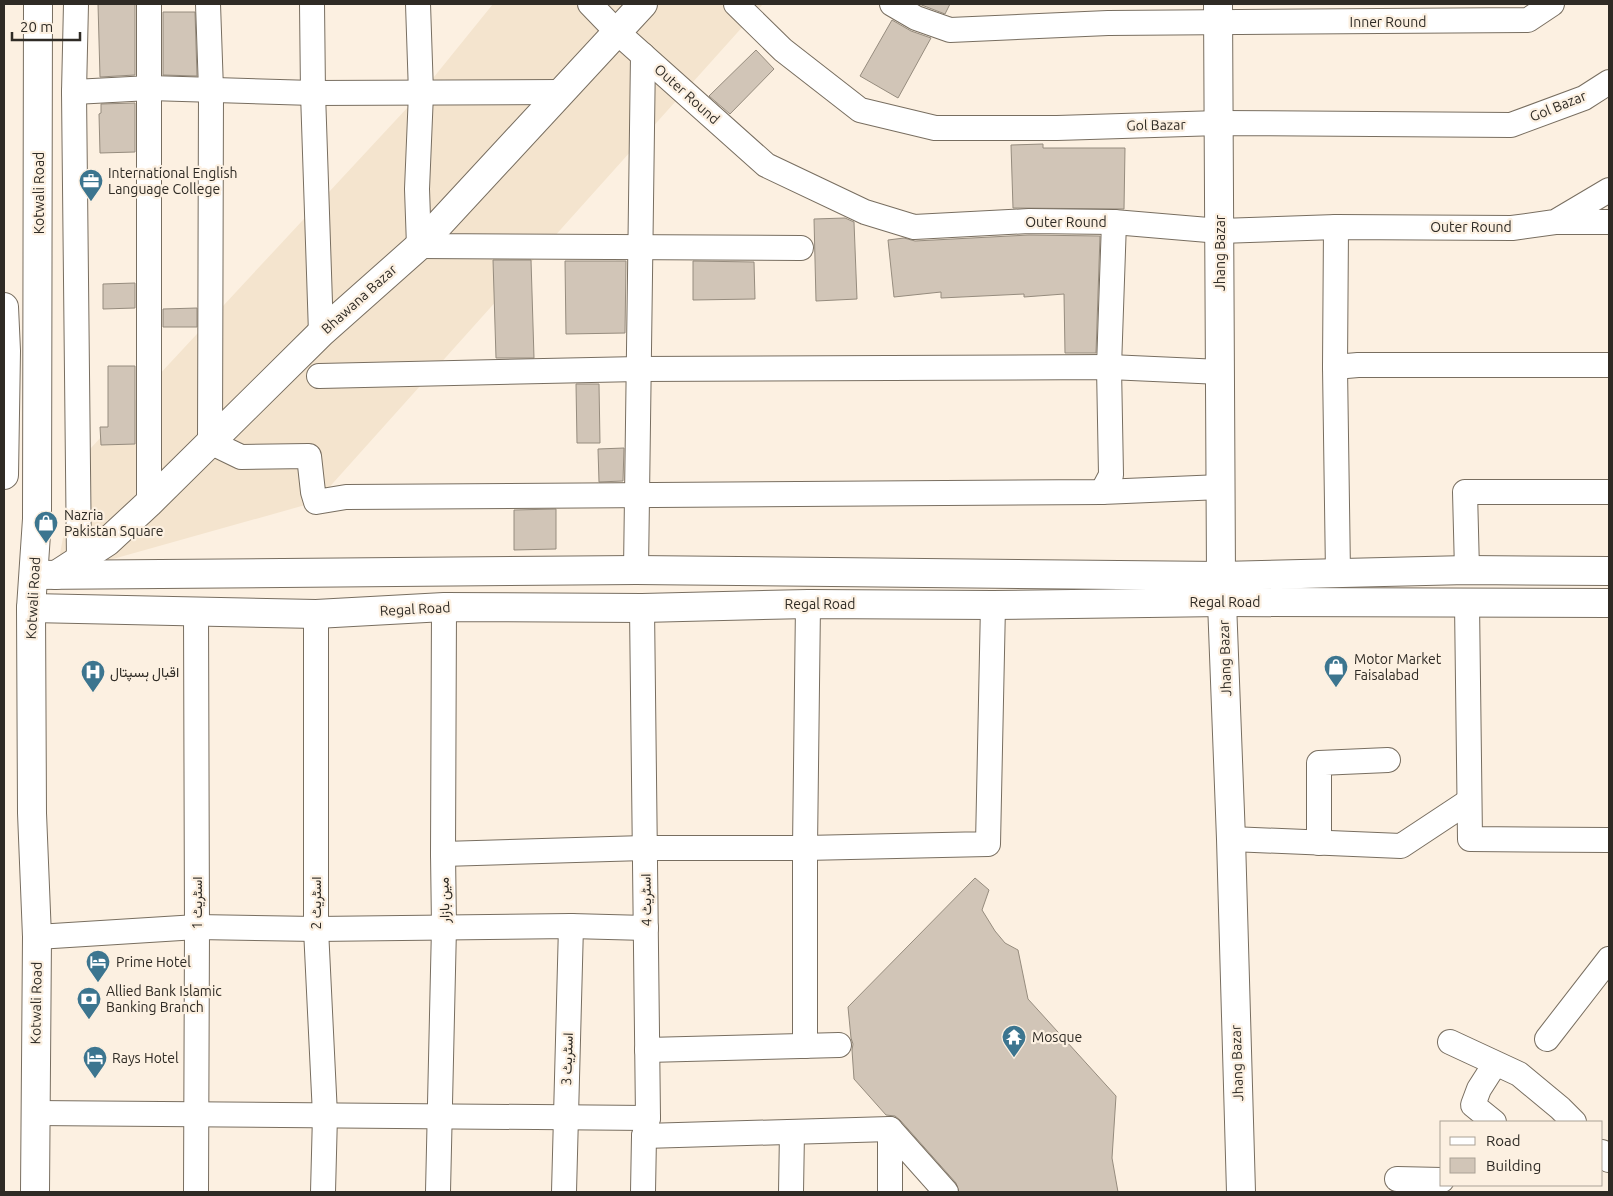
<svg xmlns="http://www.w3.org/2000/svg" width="1613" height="1196" viewBox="0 0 1613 1196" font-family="Ubuntu,Vazirmatn,sans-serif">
<rect width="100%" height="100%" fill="#fcf0e1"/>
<path fill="#f4e4ce" d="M 493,4 L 763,4 L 316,502 L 56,575 L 77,463 L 421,93 Z"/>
<g fill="#d1c5b7" stroke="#968c7e">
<path d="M 98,4 L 135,4 L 135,75 L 100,77 Z"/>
<path d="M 919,4 L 950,4 L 945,14 Z"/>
<path d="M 163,12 L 195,12 L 197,76 L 163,75 Z"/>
<path d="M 892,20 L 911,31 L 931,38 L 898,98 L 860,76 Z"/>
<path d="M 756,50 L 774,69 L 730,114 L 709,96 Z"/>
<path d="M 135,103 L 135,152 L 100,153 L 99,114 L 101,113 L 101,104 Z"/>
<path d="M 1043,144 L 1043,148 L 1125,148 L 1124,209 L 1013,208 L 1011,145 Z"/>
<path d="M 845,218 L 854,222 L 857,299 L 816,301 L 814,219 Z"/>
<path d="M 1029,235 L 1100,236 L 1096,353 L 1065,353 L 1064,294 L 1024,297 L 1024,294 L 941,298 L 941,292 L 894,297 L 888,240 L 904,238 L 915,241 Z"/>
<path d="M 493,260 L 531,260 L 534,358 L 496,358 Z"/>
<path d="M 565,261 L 626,261 L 625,333 L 566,334 Z"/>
<path d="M 693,261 L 754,262 L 755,299 L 693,300 Z"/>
<path d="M 135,283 L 135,308 L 103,309 L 103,284 Z"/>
<path d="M 197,308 L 197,327 L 163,327 L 163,309 Z"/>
<path d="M 108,366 L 135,366 L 135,444 L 101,445 L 100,427 L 108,427 Z"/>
<path d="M 576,384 L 599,384 L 600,443 L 577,443 Z"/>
<path d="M 624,448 L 623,481 L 599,482 L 598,449 Z"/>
<path d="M 556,509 L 556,549 L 514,550 L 514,510 Z"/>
<path d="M 975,878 L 989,890 L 982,910 L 995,931 L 1005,943 L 1018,950 L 1028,999 L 1116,1096 L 1112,1158 L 1118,1192 L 959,1192 L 956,1183 L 900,1120 L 895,1116 L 886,1115 L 854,1079 L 852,1050 L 853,1044 L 851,1038 L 848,1007 Z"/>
</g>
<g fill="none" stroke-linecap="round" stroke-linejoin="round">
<defs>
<g id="street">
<path d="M 76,4 L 74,92 L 79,561"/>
<path d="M 208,4 L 211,90 L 210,442 L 241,457 L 309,456 L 313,492 L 316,502 L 346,497 L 1102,492 L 1221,487"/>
<path d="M 312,4 L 313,93 L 321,333"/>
<path d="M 418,4 L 421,93 L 417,189 L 419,246 L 801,248"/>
<path d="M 590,4 L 617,32 L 766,165 L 865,212 L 914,227 L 1029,221 L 1114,222 L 1220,231 L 1336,227 L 1512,228 L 1555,222 L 1609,190"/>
<path d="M 736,4 L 783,50 L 860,110 L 935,128 L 1057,128 L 1219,123 L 1511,125 L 1584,98 L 1609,82"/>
<path d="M 892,4 L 916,18 L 950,30 L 1108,23 L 1528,20 L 1552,4"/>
<path d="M 74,92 L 150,88 L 313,93 L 562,92"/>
<path d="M 1557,222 L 1609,222"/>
<path d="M 1336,227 L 1335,367 L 1338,573"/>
<path d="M 1335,367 L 1358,365 L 1609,365"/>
<path d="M 319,376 L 639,369 L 1109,367 L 1221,372"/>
<path d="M 1102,492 L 1111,475 L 1109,367 L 1114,222"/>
<path d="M 149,503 L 149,4"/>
<path d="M 636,570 L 643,55"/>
<path d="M 1467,570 L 1465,492 L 1609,492"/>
<path d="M 1467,603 L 1470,839 L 1609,840"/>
<path d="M 642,608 L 648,1118 L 644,1136 L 643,1192"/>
<path d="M 316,614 L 316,929 L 325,1115 L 323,1192"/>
<path d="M 1231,839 L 1401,846 L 1469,801"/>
<path d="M 1319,843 L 1319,763 L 1388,760"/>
<path d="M 443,854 L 644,848 L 805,848 L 988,844 L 993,605"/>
<path d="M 37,937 L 197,927 L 316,929 L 571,926 L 646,928"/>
<path d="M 1547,1039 L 1609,959"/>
<path d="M 1450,1042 L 1519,1074 L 1560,1108 L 1574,1122"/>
<path d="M 805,1046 L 805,848 L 808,604"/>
<path d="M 647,1050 L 839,1045"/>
<path d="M 34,1113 L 648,1118"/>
<path d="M 1494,1122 L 1473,1105 L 1479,1089 L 1495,1064"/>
<path d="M 890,1129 L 890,1192"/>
<path d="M 644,1136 L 890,1129 L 946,1192"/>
<path d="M 1602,1152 L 1609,1160"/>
<path d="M 1397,1179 L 1442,1180"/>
<path d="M 196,1192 L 197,927 L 196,613"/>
<path d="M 438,1192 L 444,927 L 443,854 L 444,607"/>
<path d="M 564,1192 L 571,926"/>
<path d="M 791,1192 L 792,1132"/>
</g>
<g id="secondary">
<path d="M 1218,4 L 1221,576 L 1231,839 L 1241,1192"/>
<path d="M 34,575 L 636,570 L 1221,576 L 1467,570 L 1609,571"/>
<path d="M 56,575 L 107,542 L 149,503 L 321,333 L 419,246 L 643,4"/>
<path d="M 31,608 L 316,614 L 444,607 L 642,608 L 808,604 L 993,605 L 1223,602 L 1609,603"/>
</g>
<g id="primary">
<path d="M 4,307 L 6,351 L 4,475"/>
<path d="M 35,1192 L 37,937 L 32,813 L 31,608 L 37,519 L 38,4"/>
</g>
</defs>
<use href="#street" stroke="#786e60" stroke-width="26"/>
<use href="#secondary" stroke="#786e60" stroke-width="30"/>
<use href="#primary" stroke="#786e60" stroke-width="30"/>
<use href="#street" stroke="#fff" stroke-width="24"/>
<use href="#secondary" stroke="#fff" stroke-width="28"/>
<use href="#primary" stroke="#fff" stroke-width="28"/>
</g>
<defs>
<symbol id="office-pin" viewBox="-11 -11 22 30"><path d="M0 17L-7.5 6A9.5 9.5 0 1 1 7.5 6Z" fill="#3c758f" stroke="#fcf0e1"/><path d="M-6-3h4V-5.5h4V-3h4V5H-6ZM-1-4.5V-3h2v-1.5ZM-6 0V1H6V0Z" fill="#fff"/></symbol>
<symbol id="shop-pin" viewBox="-11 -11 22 30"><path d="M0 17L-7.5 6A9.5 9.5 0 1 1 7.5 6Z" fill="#3c758f" stroke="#fcf0e1"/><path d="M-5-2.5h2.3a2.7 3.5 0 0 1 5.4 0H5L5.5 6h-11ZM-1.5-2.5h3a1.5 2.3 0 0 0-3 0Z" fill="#fff"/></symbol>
<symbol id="hospital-pin" viewBox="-11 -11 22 30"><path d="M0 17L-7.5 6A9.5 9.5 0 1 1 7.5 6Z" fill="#3c758f" stroke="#fcf0e1"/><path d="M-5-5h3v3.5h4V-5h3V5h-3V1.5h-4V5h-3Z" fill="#fff"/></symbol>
<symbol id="hotel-pin" viewBox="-11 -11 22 30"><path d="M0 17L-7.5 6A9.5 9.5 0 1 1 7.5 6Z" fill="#3c758f" stroke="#fcf0e1"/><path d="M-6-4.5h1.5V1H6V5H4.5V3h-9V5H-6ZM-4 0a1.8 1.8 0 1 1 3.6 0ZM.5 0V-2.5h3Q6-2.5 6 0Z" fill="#fff"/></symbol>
<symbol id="bank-pin" viewBox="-11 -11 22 30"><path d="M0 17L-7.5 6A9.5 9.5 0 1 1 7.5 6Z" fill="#3c758f" stroke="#fcf0e1"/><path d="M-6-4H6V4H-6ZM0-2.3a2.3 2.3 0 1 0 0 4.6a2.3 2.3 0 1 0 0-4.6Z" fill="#fff"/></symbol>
<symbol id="temple-pin" viewBox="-11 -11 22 30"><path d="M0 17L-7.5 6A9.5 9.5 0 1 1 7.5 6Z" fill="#3c758f" stroke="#fcf0e1"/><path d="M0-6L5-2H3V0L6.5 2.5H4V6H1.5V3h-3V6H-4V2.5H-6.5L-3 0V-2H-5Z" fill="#fff"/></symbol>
</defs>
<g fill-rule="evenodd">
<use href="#office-pin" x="77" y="167" width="28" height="38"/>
<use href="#shop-pin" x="32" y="509" width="28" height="38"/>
<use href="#shop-pin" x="1322" y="653" width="28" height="38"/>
<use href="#hospital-pin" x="79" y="658" width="28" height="38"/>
<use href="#hotel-pin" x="84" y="948" width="28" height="38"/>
<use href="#bank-pin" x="75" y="985" width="28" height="38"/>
<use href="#temple-pin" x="1000" y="1023" width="28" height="38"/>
<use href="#hotel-pin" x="81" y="1044" width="28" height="38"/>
</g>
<g text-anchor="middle" stroke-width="4.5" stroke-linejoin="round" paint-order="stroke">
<g font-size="14" fill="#2f2b25" stroke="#fcf0e1">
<text x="1388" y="27">Inner Round</text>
<text transform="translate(687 94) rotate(42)" y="5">Outer Round</text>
<text transform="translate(1558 106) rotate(-22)" y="5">Gol Bazar</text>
<text transform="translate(1156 125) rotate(-1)" y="5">Gol Bazar</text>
<text transform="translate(39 193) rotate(-90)" y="5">Kotwali Road</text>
<text x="1066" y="227">Outer Round</text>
<text x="1471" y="232">Outer Round</text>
<text transform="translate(1220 253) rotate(-90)" y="5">Jhang Bazar</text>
<text transform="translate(359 299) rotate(-42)" y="5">Bhawana Bazar</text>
<text transform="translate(33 598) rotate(-87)" y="5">Kotwali Road</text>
<text x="1225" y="607">Regal Road</text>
<text x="820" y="609">Regal Road</text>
<text transform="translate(415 609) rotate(-3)" y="5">Regal Road</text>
<text transform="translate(1225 658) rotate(-92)" y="5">Jhang Bazar</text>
<text transform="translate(444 900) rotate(-91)" y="5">مین بازار</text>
<text transform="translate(646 900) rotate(-91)" y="5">اسٹریٹ 4</text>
<text transform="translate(197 903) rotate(-90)" y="5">اسٹریٹ 1</text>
<text transform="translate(316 903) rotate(-90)" y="5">اسٹریٹ 2</text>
<text transform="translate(36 1003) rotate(-89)" y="5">Kotwali Road</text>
<text transform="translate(567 1059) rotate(-88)" y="5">اسٹریٹ 3</text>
<text transform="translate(1237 1063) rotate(-92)" y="5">Jhang Bazar</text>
</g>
<g font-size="14" fill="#2f2b25" stroke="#fcf0e1" text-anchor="start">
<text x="108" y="178">International English<tspan x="108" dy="16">Language College</tspan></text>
<text x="64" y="520">Nazria<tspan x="64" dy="16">Pakistan Square</tspan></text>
<text x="1354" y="664">Motor Market<tspan x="1354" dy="16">Faisalabad</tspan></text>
<text x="110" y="677">اقبال ہسپتال</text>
<text x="116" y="967">Prime Hotel</text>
<text x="106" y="996">Allied Bank Islamic<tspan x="106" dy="16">Banking Branch</tspan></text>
<text x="1032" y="1042">Mosque</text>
<text x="112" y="1063">Rays Hotel</text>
</g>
</g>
<rect width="1613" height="1196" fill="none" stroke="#2f2b25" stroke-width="10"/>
<rect x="1440" y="1121" width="162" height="65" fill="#fcf0e1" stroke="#aaa196"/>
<rect x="1450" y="1137" width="25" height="8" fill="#ffffff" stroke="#aaa196"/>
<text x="1486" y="1146" font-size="15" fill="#2f2b25">Road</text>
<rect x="1450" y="1158" width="25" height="15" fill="#d1c5b7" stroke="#aaa196"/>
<text x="1486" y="1171" font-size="15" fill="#2f2b25">Building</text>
<path d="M12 32v8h68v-8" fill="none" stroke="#2f2b25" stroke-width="2.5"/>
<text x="20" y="32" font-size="15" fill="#2f2b25" stroke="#fcf0e1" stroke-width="4" paint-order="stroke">20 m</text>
</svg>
